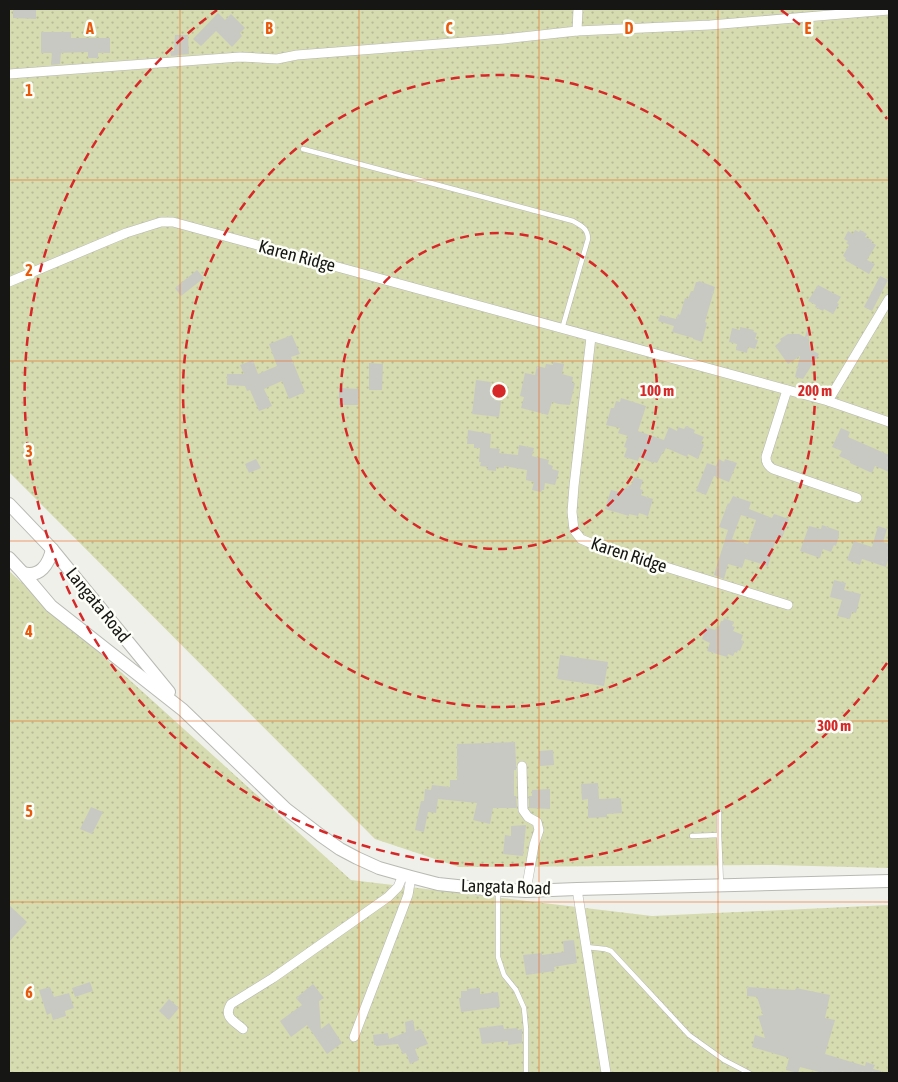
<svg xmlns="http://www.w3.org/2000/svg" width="898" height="1082" viewBox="0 0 898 1082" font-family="'Asap Condensed',sans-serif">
<defs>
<pattern id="garden-dots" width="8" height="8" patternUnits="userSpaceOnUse" patternTransform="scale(1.25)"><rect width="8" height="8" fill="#d7dbb0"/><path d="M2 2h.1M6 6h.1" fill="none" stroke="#b8bb96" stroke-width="1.8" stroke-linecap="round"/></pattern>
</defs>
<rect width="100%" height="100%" fill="#f0f0ea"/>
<g fill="url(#garden-dots)">
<path d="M 9,9 L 889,9 L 889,868 L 774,865 L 459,867 L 375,839 L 9,472 Z"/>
<path d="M 9,571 L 351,880 L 652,916 L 889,905 L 889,1073 L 9,1073 Z"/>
</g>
<g fill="#c9c9c3" fill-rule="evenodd">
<path d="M 13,9 L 36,9 L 36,19 L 13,18 Z"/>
<path d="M 218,13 L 225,20 L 231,14 L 245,28 L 240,33 L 242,36 L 232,47 L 216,31 L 201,46 L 193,39 Z"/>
<path d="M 41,32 L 71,32 L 71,38 L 110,38 L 110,53 L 98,53 L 98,58 L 88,58 L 88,52 L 61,53 L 60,64 L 51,65 L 52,53 L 41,53 Z"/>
<path d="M 175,35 L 188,35 L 189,54 L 171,56 L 170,51 L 174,51 Z"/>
<path d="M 855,230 L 859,232 L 860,230 L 867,234 L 865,237 L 872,240 L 871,242 L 876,245 L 867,260 L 875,264 L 869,274 L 845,260 L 846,258 L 843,256 L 849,245 L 846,243 L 848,241 L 844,239 L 848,231 L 853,234 Z"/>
<path d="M 197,270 L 204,278 L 181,296 L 175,288 Z"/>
<path d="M 880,276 L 888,280 L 872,311 L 864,307 Z"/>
<path d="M 699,281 L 715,287 L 705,322 L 707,323 L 702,342 L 693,339 L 693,338 L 672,332 L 674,326 L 658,321 L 660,315 L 676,319 L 678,314 L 680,315 L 685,298 L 688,299 L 691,291 L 693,292 L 696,282 L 698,282 Z"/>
<path d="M 818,285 L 841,297 L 837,303 L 839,304 L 833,314 L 824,309 L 823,311 L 815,307 L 816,305 L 808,301 Z"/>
<path d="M 740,327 L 754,330 L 753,332 L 757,333 L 755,339 L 758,340 L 755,349 L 748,347 L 747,353 L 736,350 L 737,344 L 729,342 L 732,328 L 740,330 Z"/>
<path d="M 807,330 L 808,331 L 810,349 L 819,354 L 803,379 L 795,377 L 800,356 L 788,364 L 775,346 L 781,341 L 780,339 L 788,334 L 799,334 L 805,337 Z"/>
<path d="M 292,335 L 300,354 L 291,357 L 305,392 L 289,399 L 282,381 L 264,389 L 272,406 L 259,411 L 250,390 L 247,391 L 245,386 L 227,385 L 227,374 L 244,374 L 240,365 L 253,360 L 258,374 L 277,366 L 269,344 Z"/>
<path d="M 553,362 L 564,364 L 562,374 L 573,377 L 572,383 L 575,383 L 570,405 L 558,404 L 552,402 L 548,415 L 521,408 L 524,397 L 520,396 L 525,373 L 535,375 L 537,366 L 545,368 L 546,364 L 553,365 Z"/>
<path d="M 369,363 L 383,364 L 382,390 L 369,390 Z"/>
<path d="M 476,380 L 491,382 L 490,391 L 495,391 L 494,400 L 501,401 L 499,417 L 472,414 Z"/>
<path d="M 339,388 L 359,389 L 358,405 L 339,405 Z"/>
<path d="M 621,398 L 646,406 L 638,431 L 664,440 L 669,427 L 677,431 L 678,427 L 684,429 L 686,426 L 695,430 L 694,433 L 704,437 L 701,443 L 704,445 L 698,459 L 688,454 L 687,457 L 666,448 L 664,452 L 663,452 L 657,463 L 653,462 L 653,463 L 639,457 L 638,461 L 624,457 L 627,448 L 624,447 L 628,436 L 618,433 L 620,428 L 606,425 L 611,408 L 614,408 L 616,401 L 620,402 Z"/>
<path d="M 841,428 L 850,432 L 848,437 L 889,455 L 889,472 L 875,466 L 872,473 L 850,463 L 850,461 L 839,456 L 842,451 L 832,447 Z"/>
<path d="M 468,430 L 491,434 L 490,448 L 500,449 L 499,453 L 518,455 L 519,445 L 534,448 L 532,456 L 549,460 L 548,464 L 553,466 L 552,469 L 559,471 L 555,485 L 545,483 L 544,490 L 542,490 L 541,492 L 532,490 L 534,482 L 526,480 L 527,470 L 504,466 L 504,468 L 496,467 L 496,471 L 487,470 L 488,467 L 480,466 L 481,462 L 479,462 L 480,448 L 474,448 L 474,444 L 467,444 Z"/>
<path d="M 256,459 L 261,468 L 249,473 L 245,464 Z"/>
<path d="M 719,459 L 724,462 L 725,459 L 737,463 L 729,482 L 714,476 L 706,495 L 696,491 L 707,463 L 716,466 Z"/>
<path d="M 634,477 L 643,480 L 640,489 L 643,490 L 641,495 L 653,499 L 648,516 L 639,513 L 638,516 L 629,514 L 629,516 L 605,509 L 611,490 L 619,492 L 632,484 Z"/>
<path d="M 733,496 L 751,502 L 749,509 L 772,518 L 774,514 L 789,519 L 782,538 L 777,536 L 768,566 L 745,559 L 742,568 L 728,564 L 724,579 L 714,575 L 728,530 L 719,527 L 728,503 L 729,504 ZM 741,515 L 756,520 L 748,544 L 732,539 Z"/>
<path d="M 822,525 L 839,531 L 839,535 L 836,546 L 834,545 L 831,552 L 823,549 L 820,558 L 800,551 L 809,526 L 821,529 Z"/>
<path d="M 878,526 L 887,529 L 883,542 L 889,544 L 889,557 L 886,567 L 862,559 L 860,565 L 847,560 L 854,541 L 872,547 Z"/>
<path d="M 834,580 L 846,583 L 844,590 L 861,594 L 856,613 L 852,612 L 850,619 L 837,616 L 842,600 L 830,597 Z"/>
<path d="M 724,618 L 734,622 L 732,626 L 735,627 L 733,631 L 743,635 L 741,640 L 744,641 L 740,651 L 738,650 L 737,653 L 735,652 L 733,656 L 728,654 L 727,657 L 707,651 L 710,643 L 702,639 L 706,627 L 715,630 L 716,628 L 718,629 L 721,621 L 723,621 Z"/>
<path d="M 560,655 L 608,662 L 604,686 L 557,679 Z"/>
<path d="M 515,742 L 516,763 L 516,770 L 514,770 L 514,796 L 516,796 L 517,808 L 493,808 L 490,824 L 473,820 L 477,803 L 438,799 L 436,813 L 428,812 L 424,832 L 415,830 L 421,801 L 424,801 L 425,789 L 431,790 L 432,785 L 450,787 L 450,780 L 457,780 L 457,744 Z"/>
<path d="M 553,750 L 554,765 L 540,766 L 539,751 Z"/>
<path d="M 598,783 L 599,799 L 621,798 L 622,813 L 607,814 L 607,817 L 588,818 L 588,799 L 582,800 L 581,784 Z"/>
<path d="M 550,789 L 550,809 L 529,808 L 529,796 L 532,796 L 532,790 Z"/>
<path d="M 91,807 L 103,812 L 92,834 L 80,829 Z"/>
<path d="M 526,825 L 523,856 L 503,854 L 505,835 L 511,836 L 511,826 Z"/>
<path d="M 9,905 L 27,922 L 9,942 Z"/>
<path d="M 574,940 L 577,963 L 554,967 L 555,971 L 526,975 L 523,955 L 542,953 L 542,955 L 564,952 L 563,941 Z"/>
<path d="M 90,982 L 93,991 L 75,997 L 72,988 Z"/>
<path d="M 313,984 L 324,998 L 319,1001 L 321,1029 L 329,1023 L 342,1043 L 327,1054 L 307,1025 L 291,1037 L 280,1021 L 302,1005 L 296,998 Z"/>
<path d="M 50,987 L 54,997 L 69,993 L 74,1008 L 65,1011 L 66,1016 L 53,1020 L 51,1013 L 47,1015 L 39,990 Z"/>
<path d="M 747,987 L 795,990 L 796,988 L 830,995 L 825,1018 L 835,1020 L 825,1054 L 865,1066 L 866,1062 L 875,1065 L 873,1069 L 881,1071 L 881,1073 L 823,1073 L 800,1067 L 798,1073 L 786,1070 L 789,1058 L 752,1047 L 755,1035 L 765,1038 L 758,1016 L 763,1015 L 757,997 L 747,996 Z"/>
<path d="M 480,988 L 480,994 L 498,992 L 500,1007 L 461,1012 L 459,998 L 461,998 L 461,991 L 467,991 L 467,989 Z"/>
<path d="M 169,999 L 179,1008 L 169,1020 L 159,1011 Z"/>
<path d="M 413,1020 L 415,1031 L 421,1029 L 428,1044 L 415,1049 L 419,1060 L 410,1064 L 406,1053 L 403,1054 L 398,1044 L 376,1046 L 376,1045 L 374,1045 L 373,1035 L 388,1033 L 389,1039 L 406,1032 L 405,1022 Z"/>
<path d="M 503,1025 L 504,1029 L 517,1028 L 518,1030 L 522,1029 L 522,1043 L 508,1045 L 508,1041 L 482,1044 L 479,1028 Z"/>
</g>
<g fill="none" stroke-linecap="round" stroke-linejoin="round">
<defs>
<g id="lane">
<path d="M 303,149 L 573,221 C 582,226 588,229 588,239 L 562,329"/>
<path d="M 719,835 L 721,884"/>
<path d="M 692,836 L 719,835 L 719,812"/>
<path d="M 498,892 L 498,957 L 504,975 L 516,990 L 524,1008 L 526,1029 L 526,1073"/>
<path d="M 586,947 L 605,949 L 611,951 L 689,1035 L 724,1060 L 749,1073"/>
</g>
<g id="street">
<path d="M 577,31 L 578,9"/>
<path d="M 9,74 L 240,57 L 277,59 L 297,55 L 504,39 L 577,31 L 710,25 L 889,10"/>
<path d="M 9,282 L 126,233 L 161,222 L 173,222 L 828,401 L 889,422"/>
<path d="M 591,337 L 574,486 L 572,512 L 574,530 L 581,539 L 595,545 L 788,605"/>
<path d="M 787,390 L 766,457 C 766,463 768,466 773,469 L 857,498"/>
<path d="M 828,401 L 889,299"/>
<path d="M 522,766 L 523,810 L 528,817 L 537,822 L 539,830 L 534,845 L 526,891"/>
<path d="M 577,889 L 606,1073"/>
<path d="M 243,1029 C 234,1021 223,1017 231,1004 L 273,978 L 388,897 L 398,887 L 403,875"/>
<path d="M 354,1037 L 402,911 L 408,895 L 411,877"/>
</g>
<g id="secondary">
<path d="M 9,504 L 52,549 L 169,692"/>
<path d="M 9,558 L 23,573 L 51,606 L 183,710 L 286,809 L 320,835 L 340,849 L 357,858 L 379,868 L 411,877 L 438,884 L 486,889 L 526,891 L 577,889 L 889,881"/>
<path d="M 23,573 C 40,578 49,564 52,549"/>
</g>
</defs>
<use href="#lane" stroke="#b8b9b2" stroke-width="5.5"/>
<use href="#street" stroke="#b8b9b2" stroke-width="10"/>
<use href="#secondary" stroke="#b8b9b2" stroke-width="14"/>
<use href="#lane" stroke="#fff" stroke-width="4.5"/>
<use href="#street" stroke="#fff" stroke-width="9"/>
<use href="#secondary" stroke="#fff" stroke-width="12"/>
</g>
<path fill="none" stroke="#e8590c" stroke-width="1" stroke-opacity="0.55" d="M 180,9 L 180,1073M 359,9 L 359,1073M 539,9 L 539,1073M 718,9 L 718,1073M 9,180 L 889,180M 9,361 L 889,361M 9,541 L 889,541M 9,721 L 889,721M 9,902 L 889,902"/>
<g fill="none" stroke="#d62828" stroke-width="2.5" stroke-dasharray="9 6">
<circle cx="499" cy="391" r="158"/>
<circle cx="499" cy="391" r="316"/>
<path d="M887 663A474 474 0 1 1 217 10M781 10A474 474 0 0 1 887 119"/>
</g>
<g text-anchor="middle" stroke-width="5" stroke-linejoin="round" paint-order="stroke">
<g font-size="18" fill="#161614" stroke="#fdfef7">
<text transform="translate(297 256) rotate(15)" y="6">Karen Ridge</text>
<text transform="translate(629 555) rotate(18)" y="6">Karen Ridge</text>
<text transform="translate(98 605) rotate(51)" y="6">Langata Road</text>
<text transform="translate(506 887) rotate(2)" y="6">Langata Road</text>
</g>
</g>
<g font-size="16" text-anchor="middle" font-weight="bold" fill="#e8590c" stroke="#fdfef7" stroke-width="5" stroke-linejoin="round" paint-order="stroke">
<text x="90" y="34">A</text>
<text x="269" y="34">B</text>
<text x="449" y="34">C</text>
<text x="629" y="34">D</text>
<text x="808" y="34">E</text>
<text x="29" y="96">1</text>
<text x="29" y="276">2</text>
<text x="29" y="457">3</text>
<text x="29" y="637">4</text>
<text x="29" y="817">5</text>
<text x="29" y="998">6</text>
</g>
<circle cx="499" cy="391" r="8" fill="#d62828" stroke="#fdfef7" stroke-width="2.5"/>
<g font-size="15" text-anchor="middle" font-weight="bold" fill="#d62828" stroke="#fdfef7" stroke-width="5" stroke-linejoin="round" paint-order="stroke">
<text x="657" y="396">100 m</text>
<text x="815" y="396">200 m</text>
<text x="834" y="731">300 m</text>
</g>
<rect width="898" height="1082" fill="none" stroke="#161614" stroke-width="20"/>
</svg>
